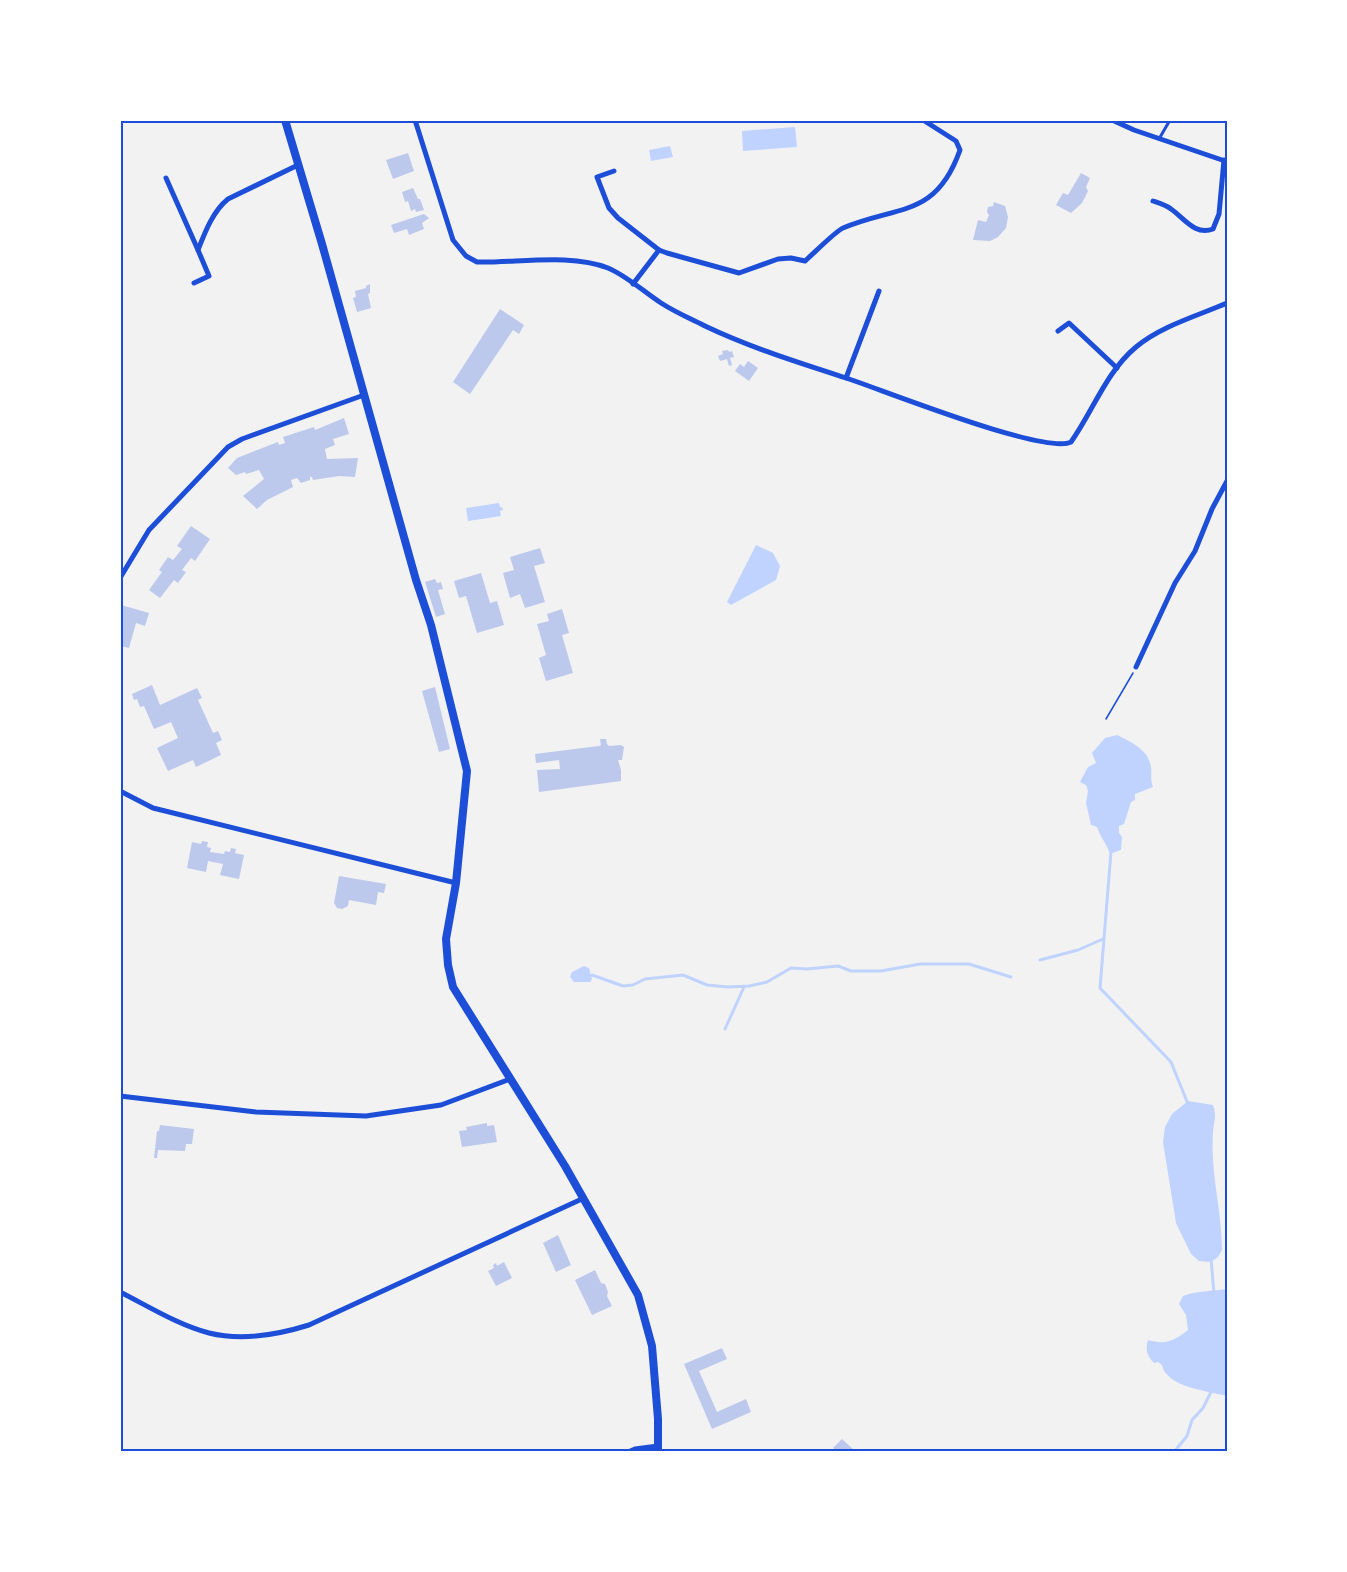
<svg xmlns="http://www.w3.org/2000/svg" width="1347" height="1572" viewBox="0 0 1347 1572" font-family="'Noto Serif',serif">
<rect width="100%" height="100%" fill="#f2f2f2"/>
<g fill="#bfd3fe">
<path d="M 795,127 L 797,147 L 743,151 L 742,131 Z"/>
<path d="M 670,146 L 673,157 L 651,161 L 649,150 Z"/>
<path d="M 499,503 L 500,507 L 502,507 L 503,510 L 500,511 L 501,516 L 468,521 L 466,508 Z"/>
<path d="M 756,545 L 773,553 L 780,566 L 776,580 L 731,605 L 727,602 Z"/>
<path d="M 1117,735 C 1131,742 1149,750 1151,767 C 1152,775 1150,780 1153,787 L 1135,794 L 1135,800 L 1131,802 L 1124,824 L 1119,826 L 1119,833 L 1122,837 L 1121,850 L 1110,854 C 1107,844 1100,837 1097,827 L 1091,825 L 1086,803 L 1088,791 L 1086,785 L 1080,782 L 1088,767 L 1096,763 L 1092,753 L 1105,738 Z"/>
<path d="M 584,966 L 589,968 L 592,979 L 590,982 L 574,982 L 570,977 L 572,972 Z"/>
<path d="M 1188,1101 L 1213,1105 C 1217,1116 1214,1121 1213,1132 C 1210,1171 1222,1211 1222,1250 L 1218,1257 L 1211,1262 L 1199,1261 L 1191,1254 L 1176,1223 L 1163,1142 L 1165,1127 L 1172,1114 Z"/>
<path d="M 1227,1289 L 1227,1396 C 1208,1391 1166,1387 1162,1365 L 1158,1362 L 1154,1363 C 1147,1356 1145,1350 1148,1340 C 1166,1345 1174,1341 1188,1330 L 1186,1315 L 1179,1304 L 1183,1296 C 1196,1291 1213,1291 1227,1289 Z"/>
</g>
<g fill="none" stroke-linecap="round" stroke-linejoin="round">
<g stroke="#bfd3fe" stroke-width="3">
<path d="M 1111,852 L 1100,988 L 1171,1062 L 1188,1104"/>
<path d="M 1040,960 L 1078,950 L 1103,939"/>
<path d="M 592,975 L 623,986 L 633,985 L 645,979 L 683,975 L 707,985 L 728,987 L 749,986 L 767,982 L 791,968 L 807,969 L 838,966 L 851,971 L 881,971 L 920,964 L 969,964 L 1011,977"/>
<path d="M 725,1029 L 744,987"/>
<path d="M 1211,1258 L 1214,1294"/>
<path d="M 1174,1452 L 1187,1436 L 1192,1420 L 1203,1408 L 1212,1390"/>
</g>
</g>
<g fill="#bdc9ec">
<path d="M 408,153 L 414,171 L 393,179 L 386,160 Z"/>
<path d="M 1081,173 L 1090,178 L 1086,187 L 1088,191 L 1082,203 L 1071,213 L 1056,205 L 1063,193 L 1068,195 Z"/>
<path d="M 413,188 L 418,199 L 420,199 L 424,210 L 416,212 L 415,209 L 411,211 L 408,201 L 405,202 L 402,192 Z"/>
<path d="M 994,202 L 1005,206 L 1008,217 L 1006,228 L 998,237 L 990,241 L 973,240 L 978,220 L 986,222 L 989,215 L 987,212 L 988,207 L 993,206 Z"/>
<path d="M 424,214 L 429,218 L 422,223 L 424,229 L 409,235 L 407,229 L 394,233 L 391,225 Z"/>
<path d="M 370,284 L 370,293 L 368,294 L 371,308 L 357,312 L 353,298 L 356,297 L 355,291 L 366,288 L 366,286 Z"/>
<path d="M 500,309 L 524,325 L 519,334 L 513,330 L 470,394 L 453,382 Z"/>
<path d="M 728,350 L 729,352 L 732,351 L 734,357 L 730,358 L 732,365 L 729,366 L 727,359 L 720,361 L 718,356 L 723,354 L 722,351 Z"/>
<path d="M 748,361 L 758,368 L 749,381 L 735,371 L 740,364 L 744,367 Z"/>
<path d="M 344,418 L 349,434 L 333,439 L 335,445 L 325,449 L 327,459 L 358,458 L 355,477 L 339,476 L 313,480 L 312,477 L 310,477 L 310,480 L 301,483 L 297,478 L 291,480 L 293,487 L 267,500 L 257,509 L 243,496 L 264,479 L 259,470 L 246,474 L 245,472 L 236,475 L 228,468 L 237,458 L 278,442 L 279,445 L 285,443 L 283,437 L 314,427 L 315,430 Z"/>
<path d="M 191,526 L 210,539 L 195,561 L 191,558 L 182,570 L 186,572 L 178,583 L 174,580 L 160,598 L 149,590 L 162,572 L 159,570 L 168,557 L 173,560 L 182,549 L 177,546 Z"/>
<path d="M 540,548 L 545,563 L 534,566 L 545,602 L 525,608 L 520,594 L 510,598 L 503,573 L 514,570 L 510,557 Z"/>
<path d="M 481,573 L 490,603 L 497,601 L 504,625 L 477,633 L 466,596 L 459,598 L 454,581 Z"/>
<path d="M 435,579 L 437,583 L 441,582 L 443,589 L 438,590 L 445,614 L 436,617 L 425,582 Z"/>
<path d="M 121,605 L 149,613 L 145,626 L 136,623 L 129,648 L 120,646 Z"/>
<path d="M 562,609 L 569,633 L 562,635 L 573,673 L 546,681 L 539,658 L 546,655 L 537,624 L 549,621 L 547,614 Z"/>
<path d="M 152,685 L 160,705 L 197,688 L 202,698 L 198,700 L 213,733 L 218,731 L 222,740 L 216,743 L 221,755 L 196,767 L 193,760 L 168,771 L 157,748 L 178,738 L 171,722 L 154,729 L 144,706 L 140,707 L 137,699 L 134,700 L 132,694 Z"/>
<path d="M 435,687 L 450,749 L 439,752 L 422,691 Z"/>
<path d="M 600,739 L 606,739 L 607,744 L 609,746 L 621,745 L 624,747 L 622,760 L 618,760 L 621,770 L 621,781 L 539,792 L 537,770 L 560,769 L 559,760 L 536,763 L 535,754 L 599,746 L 601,745 Z"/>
<path d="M 202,841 L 208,842 L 207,847 L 211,848 L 210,852 L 224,854 L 225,851 L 230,852 L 231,848 L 236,849 L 235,853 L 244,855 L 239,879 L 220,875 L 223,864 L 208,861 L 206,872 L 187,868 L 192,842 L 201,844 Z"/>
<path d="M 339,876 L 386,884 L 384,893 L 378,892 L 376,905 L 349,900 L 348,906 L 342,909 L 337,908 L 334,903 Z"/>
<path d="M 487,1123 L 487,1126 L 494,1125 L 497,1142 L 462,1147 L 459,1131 L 467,1130 L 466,1127 Z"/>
<path d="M 160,1125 L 194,1129 L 192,1144 L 186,1144 L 185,1151 L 158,1150 L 157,1158 L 154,1158 L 157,1131 L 159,1131 Z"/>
<path d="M 558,1235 L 571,1265 L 556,1272 L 543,1243 Z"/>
<path d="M 504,1262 L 512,1278 L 496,1286 L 488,1271 L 494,1268 L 493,1265 L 496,1263 L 497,1266 Z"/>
<path d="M 595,1270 L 601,1283 L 605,1284 L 608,1292 L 607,1296 L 612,1306 L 592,1315 L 575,1280 Z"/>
<path d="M 722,1348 L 727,1359 L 699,1371 L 717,1412 L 746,1399 L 751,1412 L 712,1429 L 684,1364 Z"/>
<path d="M 842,1439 L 854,1450 L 852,1452 L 837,1452 L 833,1448 Z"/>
</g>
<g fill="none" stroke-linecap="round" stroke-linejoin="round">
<path stroke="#1d4ed8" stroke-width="1.5" d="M 1106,719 L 1133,673"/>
<path stroke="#1d4ed8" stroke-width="3" d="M 1159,139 L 1170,120"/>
<g stroke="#1d4ed8" stroke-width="5">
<path d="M 415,120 L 453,240 L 466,256 L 477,262 C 517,263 571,253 608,268 C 627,276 644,292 661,303 C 675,312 691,319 705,326 C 751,348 798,362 846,378 C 883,390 1044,455 1071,442 C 1093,411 1106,372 1136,347 C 1161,326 1197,316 1227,303"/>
<path d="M 1112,120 L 1134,130 L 1225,161"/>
<path d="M 614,171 L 597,177 L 609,208 L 618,218 L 659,250 L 667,253 L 739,273 L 778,259 L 791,258 L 805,261 C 813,254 837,230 843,228 C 898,205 936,218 960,150 L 956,141 L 923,120"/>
<path d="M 166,178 L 198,250"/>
<path d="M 1153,201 C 1159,203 1166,205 1171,209 C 1184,218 1195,236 1213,229 L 1219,214 L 1224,160"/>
<path d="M 194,283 L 209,276 L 198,250 C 205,232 213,211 228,199 L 298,165"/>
<path d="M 633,284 L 659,250"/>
<path d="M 1058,331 L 1069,323 L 1117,368"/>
<path d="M 846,378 L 879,291"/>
<path d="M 120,578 L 149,530 L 228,447 L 242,439 L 364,395"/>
<path d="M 1136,667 L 1175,583 L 1195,551 L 1212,509 L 1227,481"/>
<path d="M 120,791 L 153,808 L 456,883"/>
<path d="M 120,1096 L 256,1112 L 366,1116 L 441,1105 L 510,1079"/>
<path d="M 120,1292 C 148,1306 178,1325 209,1333 C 241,1341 277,1335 309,1325 L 584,1198"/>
<path d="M 628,1452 L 635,1449 L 658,1446"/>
</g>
<path stroke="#1d4ed8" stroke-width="8" d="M 285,120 L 322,244 L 416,580 L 431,625 L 467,771 L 456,883 L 446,939 L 448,965 L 453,987 L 565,1166 L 638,1295 L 652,1346 L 658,1419 L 658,1452"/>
</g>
<rect width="1347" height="1572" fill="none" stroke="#ffffff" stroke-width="243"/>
<rect x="122" y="122" width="1104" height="1328" fill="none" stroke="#1d4ed8" stroke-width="2"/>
</svg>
